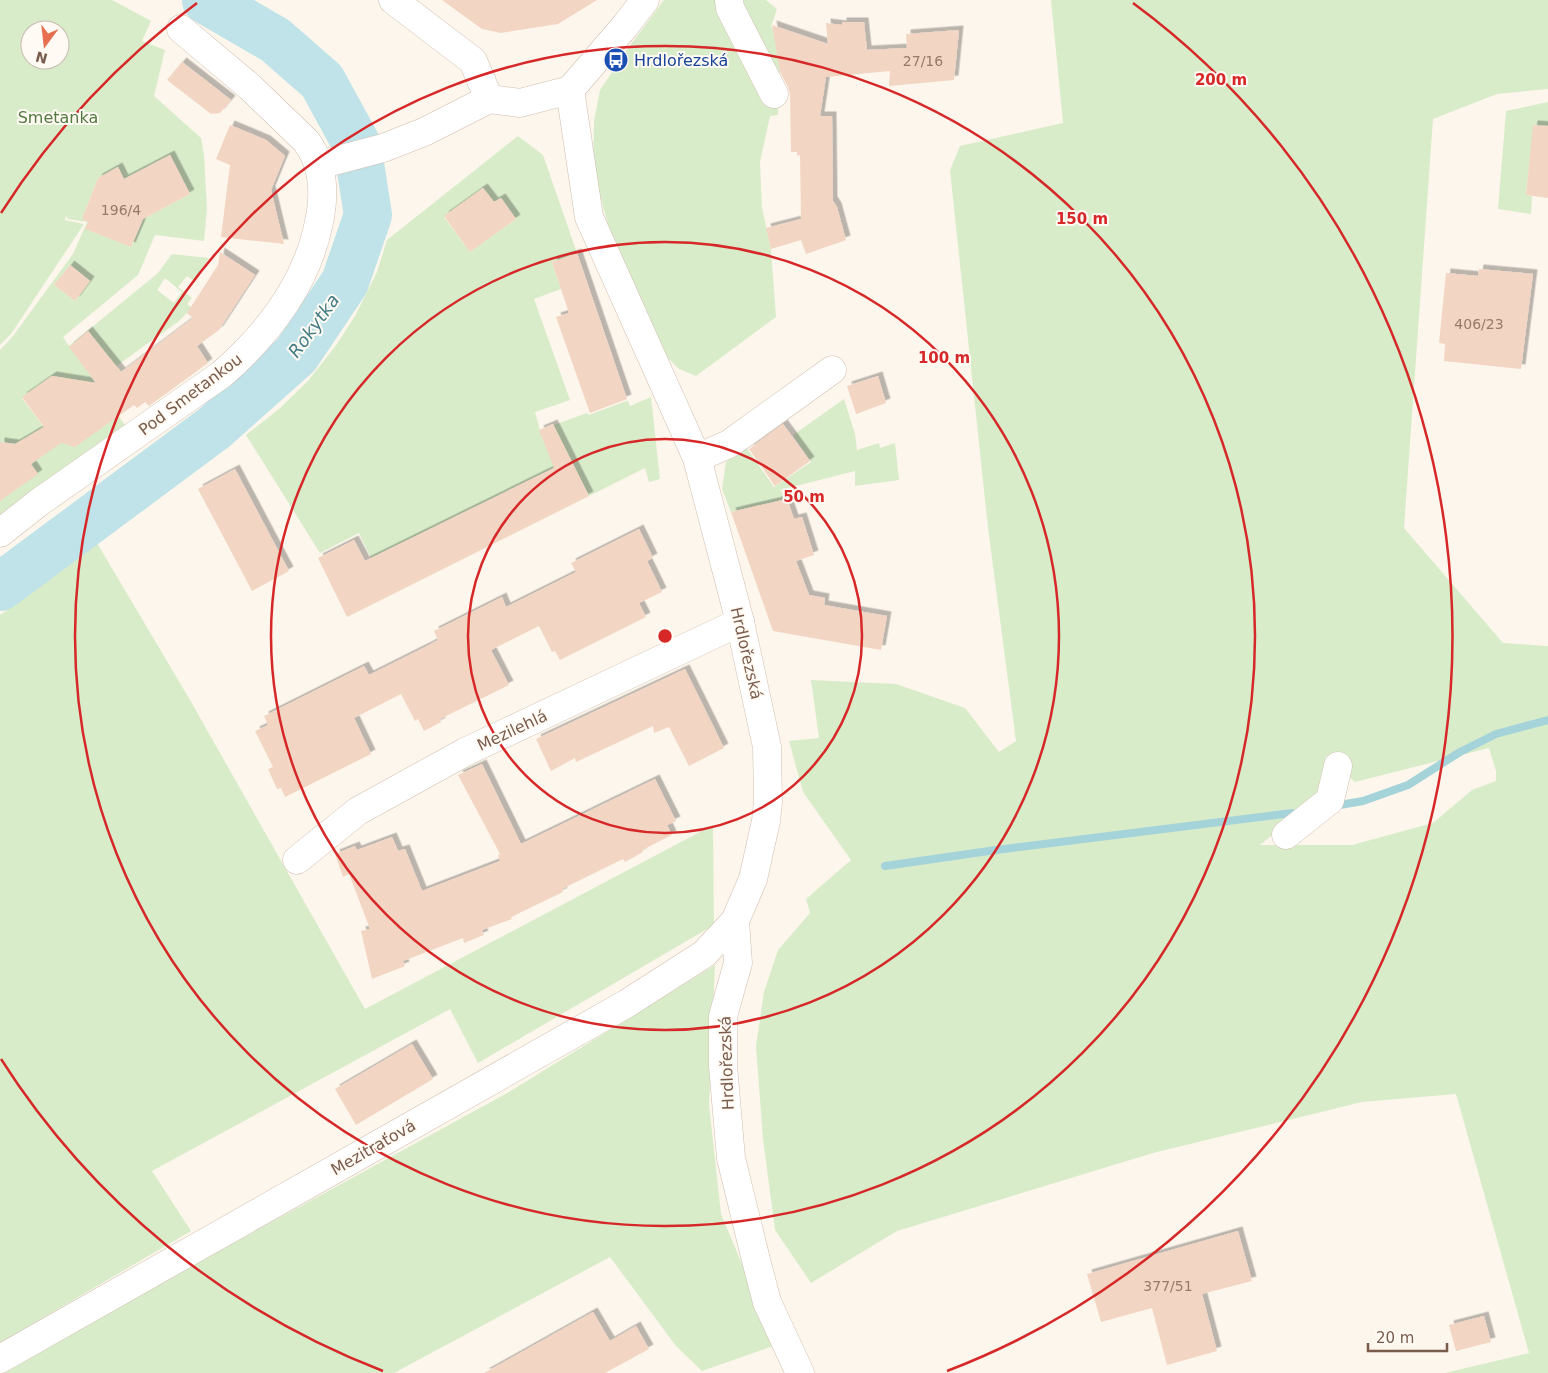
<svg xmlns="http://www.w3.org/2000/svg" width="1548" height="1373" viewBox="0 0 1548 1373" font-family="'DejaVu Sans',sans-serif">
<defs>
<filter id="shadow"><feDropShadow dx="4.5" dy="-4.5" stdDeviation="0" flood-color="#0004"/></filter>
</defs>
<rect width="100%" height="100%" fill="#fdf6ec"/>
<g fill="#d8ecc9" fill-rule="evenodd">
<path d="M 0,0 L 112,0 L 151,21 L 142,41 L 165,50 L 154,96 L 201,138 L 204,155 L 207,209 L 204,241 L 155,235 L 138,275 L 63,337 L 69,346 L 158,273 L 172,254 L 209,258 L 194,281 L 187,276 L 178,287 L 192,298 L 187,304 L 192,308 L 179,321 L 94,382 L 125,425 L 0,515 L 0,500 L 15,444 L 0,442 L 0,350 L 13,336 L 73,254 L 87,222 L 68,219 L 66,216 L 65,220 L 84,224 L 11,334 L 0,345 ZM 30,30 L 60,30 L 60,60 L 30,60 ZM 170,155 L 190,194 L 143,219 L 131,247 L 86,229 L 88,222 L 82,219 L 98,178 L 118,167 L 124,179 ZM 70,265 L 90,281 L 75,301 L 54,285 ZM 165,278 L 182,292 L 174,303 L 157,290 ZM 52,376 L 67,378 L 77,446 L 76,447 L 69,437 L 57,445 L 22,398 Z"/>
<path d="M 664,0 L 766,0 L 777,9 L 771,27 L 773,29 L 780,69 L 778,115 L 770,116 L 760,162 L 762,208 L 771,249 L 776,317 L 696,376 L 679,369 L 654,344 L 610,232 L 593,169 L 594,121 L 600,90 L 631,44 Z"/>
<path d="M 1051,0 L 1548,0 L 1548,89 L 1497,94 L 1433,119 L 1404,528 L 1503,643 L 1548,646 L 1548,1373 L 1445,1373 L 1529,1353 L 1456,1094 L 1362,1102 L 1153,1153 L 897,1231 L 811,1283 L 775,1230 L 763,1139 L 756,1046 L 764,992 L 778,950 L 810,913 L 806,899 L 851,860 L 803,792 L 789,741 L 819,738 L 811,680 L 896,684 L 965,708 L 999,752 L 1016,741 L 988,528 L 950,170 L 960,146 L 1063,123 ZM 1489,748 L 1496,771 L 1496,781 L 1472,790 L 1433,823 L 1352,845 L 1260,845 L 1292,819 L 1317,792 L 1326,756 L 1355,782 Z"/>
<path d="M 1548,102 L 1548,127 L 1532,140 L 1526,195 L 1532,196 L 1531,214 L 1498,209 L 1506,111 Z"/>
<path d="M 518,136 L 543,155 L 577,253 L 552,262 L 561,289 L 534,299 L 570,400 L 535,412 L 540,430 L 587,413 L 589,415 L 626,401 L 628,401 L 630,406 L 651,397 L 660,479 L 649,482 L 645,468 L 589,496 L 571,460 L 371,558 L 359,533 L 320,553 L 246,435 L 279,409 L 308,381 L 337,344 L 355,316 L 377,272 L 387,240 ZM 483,188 L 494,202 L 501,198 L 516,219 L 470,252 L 444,217 Z"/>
<path d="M 844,399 L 855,434 L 857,450 L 879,443 L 880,448 L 895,443 L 899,480 L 855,486 L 855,471 L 780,490 L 787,499 L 731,512 L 722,489 L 726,462 L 746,447 L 774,487 L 811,462 L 793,435 Z"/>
<path d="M 97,543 L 190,700 L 365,1009 L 713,825 L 714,925 L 478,1063 L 450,1009 L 152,1171 L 191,1231 L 0,1343 L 0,615 Z"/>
<path d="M 715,965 L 709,1105 L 721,1214 L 776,1345 L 702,1371 L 676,1346 L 610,1257 L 394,1373 L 3,1373 L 197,1263 L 509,1092 Z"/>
</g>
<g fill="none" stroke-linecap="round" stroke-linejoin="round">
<g stroke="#a5d3da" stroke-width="8">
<path d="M 1334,806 L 1363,801 L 1408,785 L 1460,752 L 1496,734 L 1548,720"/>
<path d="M 885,866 L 996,850 L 1292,813"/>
</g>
<path stroke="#bfe3e8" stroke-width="48" d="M 0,587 L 214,428 L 296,355 L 345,282 L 368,215 L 357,145 L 322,81 L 275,40 L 206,0"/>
</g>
<g fill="#f3d5c3" filter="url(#shadow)">
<path d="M 442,0 L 597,0 L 558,24 L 501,33 L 482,29 Z"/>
<path d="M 842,22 L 864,22 L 867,50 L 907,48 L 906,34 L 959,30 L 954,80 L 889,86 L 890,71 L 826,77 L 820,116 L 832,116 L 833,201 L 837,207 L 846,240 L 806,254 L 801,240 L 771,249 L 766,228 L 801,219 L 800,155 L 797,156 L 797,152 L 791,152 L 790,94 L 788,87 L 780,72 L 772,25 L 828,44 L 826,23 L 842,25 Z"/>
<path d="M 182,62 L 231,100 L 220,113 L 211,114 L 167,80 Z"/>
<path d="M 230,125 L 266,140 L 285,156 L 271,190 L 284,244 L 221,237 L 230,165 L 216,159 Z"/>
<path d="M 1533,125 L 1548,126 L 1548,198 L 1526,195 Z"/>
<path d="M 170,155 L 190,194 L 143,219 L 131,247 L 85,229 L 88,222 L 82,219 L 98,178 L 118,167 L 124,179 Z"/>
<path d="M 483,188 L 494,202 L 501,198 L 516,219 L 470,252 L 444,216 Z"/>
<path d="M 220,252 L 255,275 L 219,330 L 197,346 L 208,363 L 149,406 L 145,402 L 137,408 L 134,405 L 75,447 L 61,443 L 31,464 L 38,474 L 0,501 L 0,442 L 15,444 L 44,427 L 22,397 L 52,376 L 96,383 L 69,347 L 88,331 L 121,372 L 193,318 L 187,313 L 218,265 Z"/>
<path d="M 577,253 L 627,399 L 590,413 L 556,317 L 569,313 L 552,262 Z"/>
<path d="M 70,265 L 90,281 L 75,301 L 54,285 Z"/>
<path d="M 1479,269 L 1533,274 L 1521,369 L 1444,361 L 1445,344 L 1439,343 L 1446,273 L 1478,276 Z"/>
<path d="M 878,376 L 886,403 L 856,414 L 847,386 Z"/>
<path d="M 553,424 L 589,496 L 347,617 L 318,558 L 354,540 L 365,561 L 554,468 L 539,430 Z"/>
<path d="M 783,424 L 810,461 L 775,486 L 749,449 Z"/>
<path d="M 235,469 L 289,571 L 252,591 L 198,489 Z"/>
<path d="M 787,499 L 794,519 L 802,517 L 814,555 L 796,561 L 809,595 L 825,598 L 824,605 L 887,616 L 881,650 L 773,631 L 731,512 Z"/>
<path d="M 639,529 L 653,558 L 647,561 L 662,592 L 639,603 L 646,617 L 560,660 L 555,651 L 552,652 L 539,626 L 491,650 L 509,685 L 440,719 L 441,722 L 424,731 L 418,719 L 415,721 L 401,694 L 354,718 L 371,754 L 285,797 L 281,788 L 277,789 L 268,769 L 273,767 L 255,731 L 268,725 L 264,716 L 364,666 L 369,675 L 429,645 L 438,640 L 434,631 L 502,597 L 506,607 L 576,572 L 571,563 Z"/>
<path d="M 685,669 L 724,748 L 689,766 L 669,727 L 654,733 L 653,726 L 576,762 L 575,758 L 551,771 L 536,739 Z"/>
<path d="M 482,764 L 521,844 L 655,779 L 676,821 L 667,825 L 672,835 L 642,850 L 643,852 L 625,862 L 623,859 L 562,889 L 563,892 L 511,917 L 512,919 L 482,930 L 484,935 L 464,943 L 463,938 L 403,961 L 405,966 L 372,979 L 361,931 L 370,929 L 349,874 L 343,877 L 335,854 L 355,846 L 357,850 L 392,837 L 398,851 L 405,849 L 422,891 L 500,861 L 498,855 L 500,854 L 458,775 Z"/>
<path d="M 412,1044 L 433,1079 L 356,1125 L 335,1089 Z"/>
<path d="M 1238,1231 L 1252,1281 L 1202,1294 L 1217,1351 L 1167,1365 L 1152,1308 L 1101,1322 L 1087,1274 Z"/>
<path d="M 593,1312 L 610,1341 L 636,1326 L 649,1349 L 605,1373 L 484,1373 Z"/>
<path d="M 1484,1316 L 1491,1342 L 1456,1351 L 1449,1325 Z"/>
</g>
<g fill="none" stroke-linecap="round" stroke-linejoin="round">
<defs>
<g id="minor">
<path d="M 393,0 L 473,61 L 489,99"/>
<path d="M 729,0 L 730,8 L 774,94"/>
<path d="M 570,90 L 589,217 L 697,458 L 740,622 L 767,747 L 768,802 L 766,821 L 753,879 L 735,921 L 738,963 L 723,1016 L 723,1066 L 731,1158 L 756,1260 L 767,1302 L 800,1373"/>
<path d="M 489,99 L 520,103 L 570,90 L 625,26 L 645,0"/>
<path d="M 319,165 L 383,148 L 424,132 L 489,99"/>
<path d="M 697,458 L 729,444 L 832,370"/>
<path d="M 0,533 L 38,503 L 222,374 C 269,333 307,284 319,222 C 325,194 324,165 306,141 L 250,87 L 181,29"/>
<path d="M 1286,835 L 1330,800 L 1338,766"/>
<path d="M 297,860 L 358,811 L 465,752 L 740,622"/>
<path d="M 0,1359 L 626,1004 L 704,954 L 735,921"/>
</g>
</defs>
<use href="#minor" stroke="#d1beb0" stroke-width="29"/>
<use href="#minor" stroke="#fff" stroke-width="28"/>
</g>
<g fill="none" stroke="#d62828" stroke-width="2.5">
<circle cx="665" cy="636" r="197"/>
<circle cx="665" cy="636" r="394"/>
<circle cx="665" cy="636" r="590"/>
<path d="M383 1371A787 787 0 0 1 1 1059M1 213A787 787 0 0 1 197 3M1133 3A787 787 0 0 1 947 1371"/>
</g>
<defs>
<symbol id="bus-disc" viewBox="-11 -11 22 22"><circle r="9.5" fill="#1a4fb4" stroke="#fffaf3"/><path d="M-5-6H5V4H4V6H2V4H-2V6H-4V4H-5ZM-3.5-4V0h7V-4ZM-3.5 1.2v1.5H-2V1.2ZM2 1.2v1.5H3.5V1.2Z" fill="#fff"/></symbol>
</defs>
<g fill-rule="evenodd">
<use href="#bus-disc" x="602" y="46" width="28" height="28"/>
</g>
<g text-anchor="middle" stroke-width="4" stroke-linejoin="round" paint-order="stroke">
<g font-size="14" fill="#987a6a">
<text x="923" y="66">27/16</text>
<text x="121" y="215">196/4</text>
<text x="1479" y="329">406/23</text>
<text x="1168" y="1291">377/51</text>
</g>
<g font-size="16" fill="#164399" stroke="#fffaf3" text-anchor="start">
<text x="634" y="66">Hrdlořezská</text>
</g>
<g font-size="16" fill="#537a41" stroke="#fffaf3">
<text x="58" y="123">Smetanka</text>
</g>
<g font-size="16" fill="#7a5c4d" stroke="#fffaf3">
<text transform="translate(190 394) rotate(-37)" y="6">Pod Smetankou</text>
<text transform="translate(747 653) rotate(77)" y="6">Hrdlořezská</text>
<text transform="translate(512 730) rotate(-25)" y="6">Mezilehlá</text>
<text transform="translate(726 1063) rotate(-92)" y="6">Hrdlořezská</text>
<text transform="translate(373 1147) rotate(-30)" y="6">Mezitraťová</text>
</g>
<g font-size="18" font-style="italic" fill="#437c86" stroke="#fffaf3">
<text transform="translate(314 326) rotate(-54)" y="6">Rokytka</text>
</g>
</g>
<circle cx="665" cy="636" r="8" fill="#d62828" stroke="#fffaf3" stroke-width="2.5"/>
<g font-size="15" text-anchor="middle" font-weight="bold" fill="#d62828" stroke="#fffaf3" stroke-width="4" stroke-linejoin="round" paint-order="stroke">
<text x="1221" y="85">200 m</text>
<text x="1082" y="224">150 m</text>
<text x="944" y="363">100 m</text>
<text x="804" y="502">50 m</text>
</g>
<g transform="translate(45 45) rotate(195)"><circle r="24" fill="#fffaf3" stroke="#cabbb1"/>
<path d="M0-4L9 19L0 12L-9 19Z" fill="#e76f51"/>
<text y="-8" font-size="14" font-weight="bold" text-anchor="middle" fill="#7a5c4d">N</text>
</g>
<path d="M1368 1343v8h79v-8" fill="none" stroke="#7a5c4d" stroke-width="2.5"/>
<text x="1376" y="1343" font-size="15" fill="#7a5c4d" stroke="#fffaf3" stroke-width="4" paint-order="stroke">20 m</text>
</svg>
